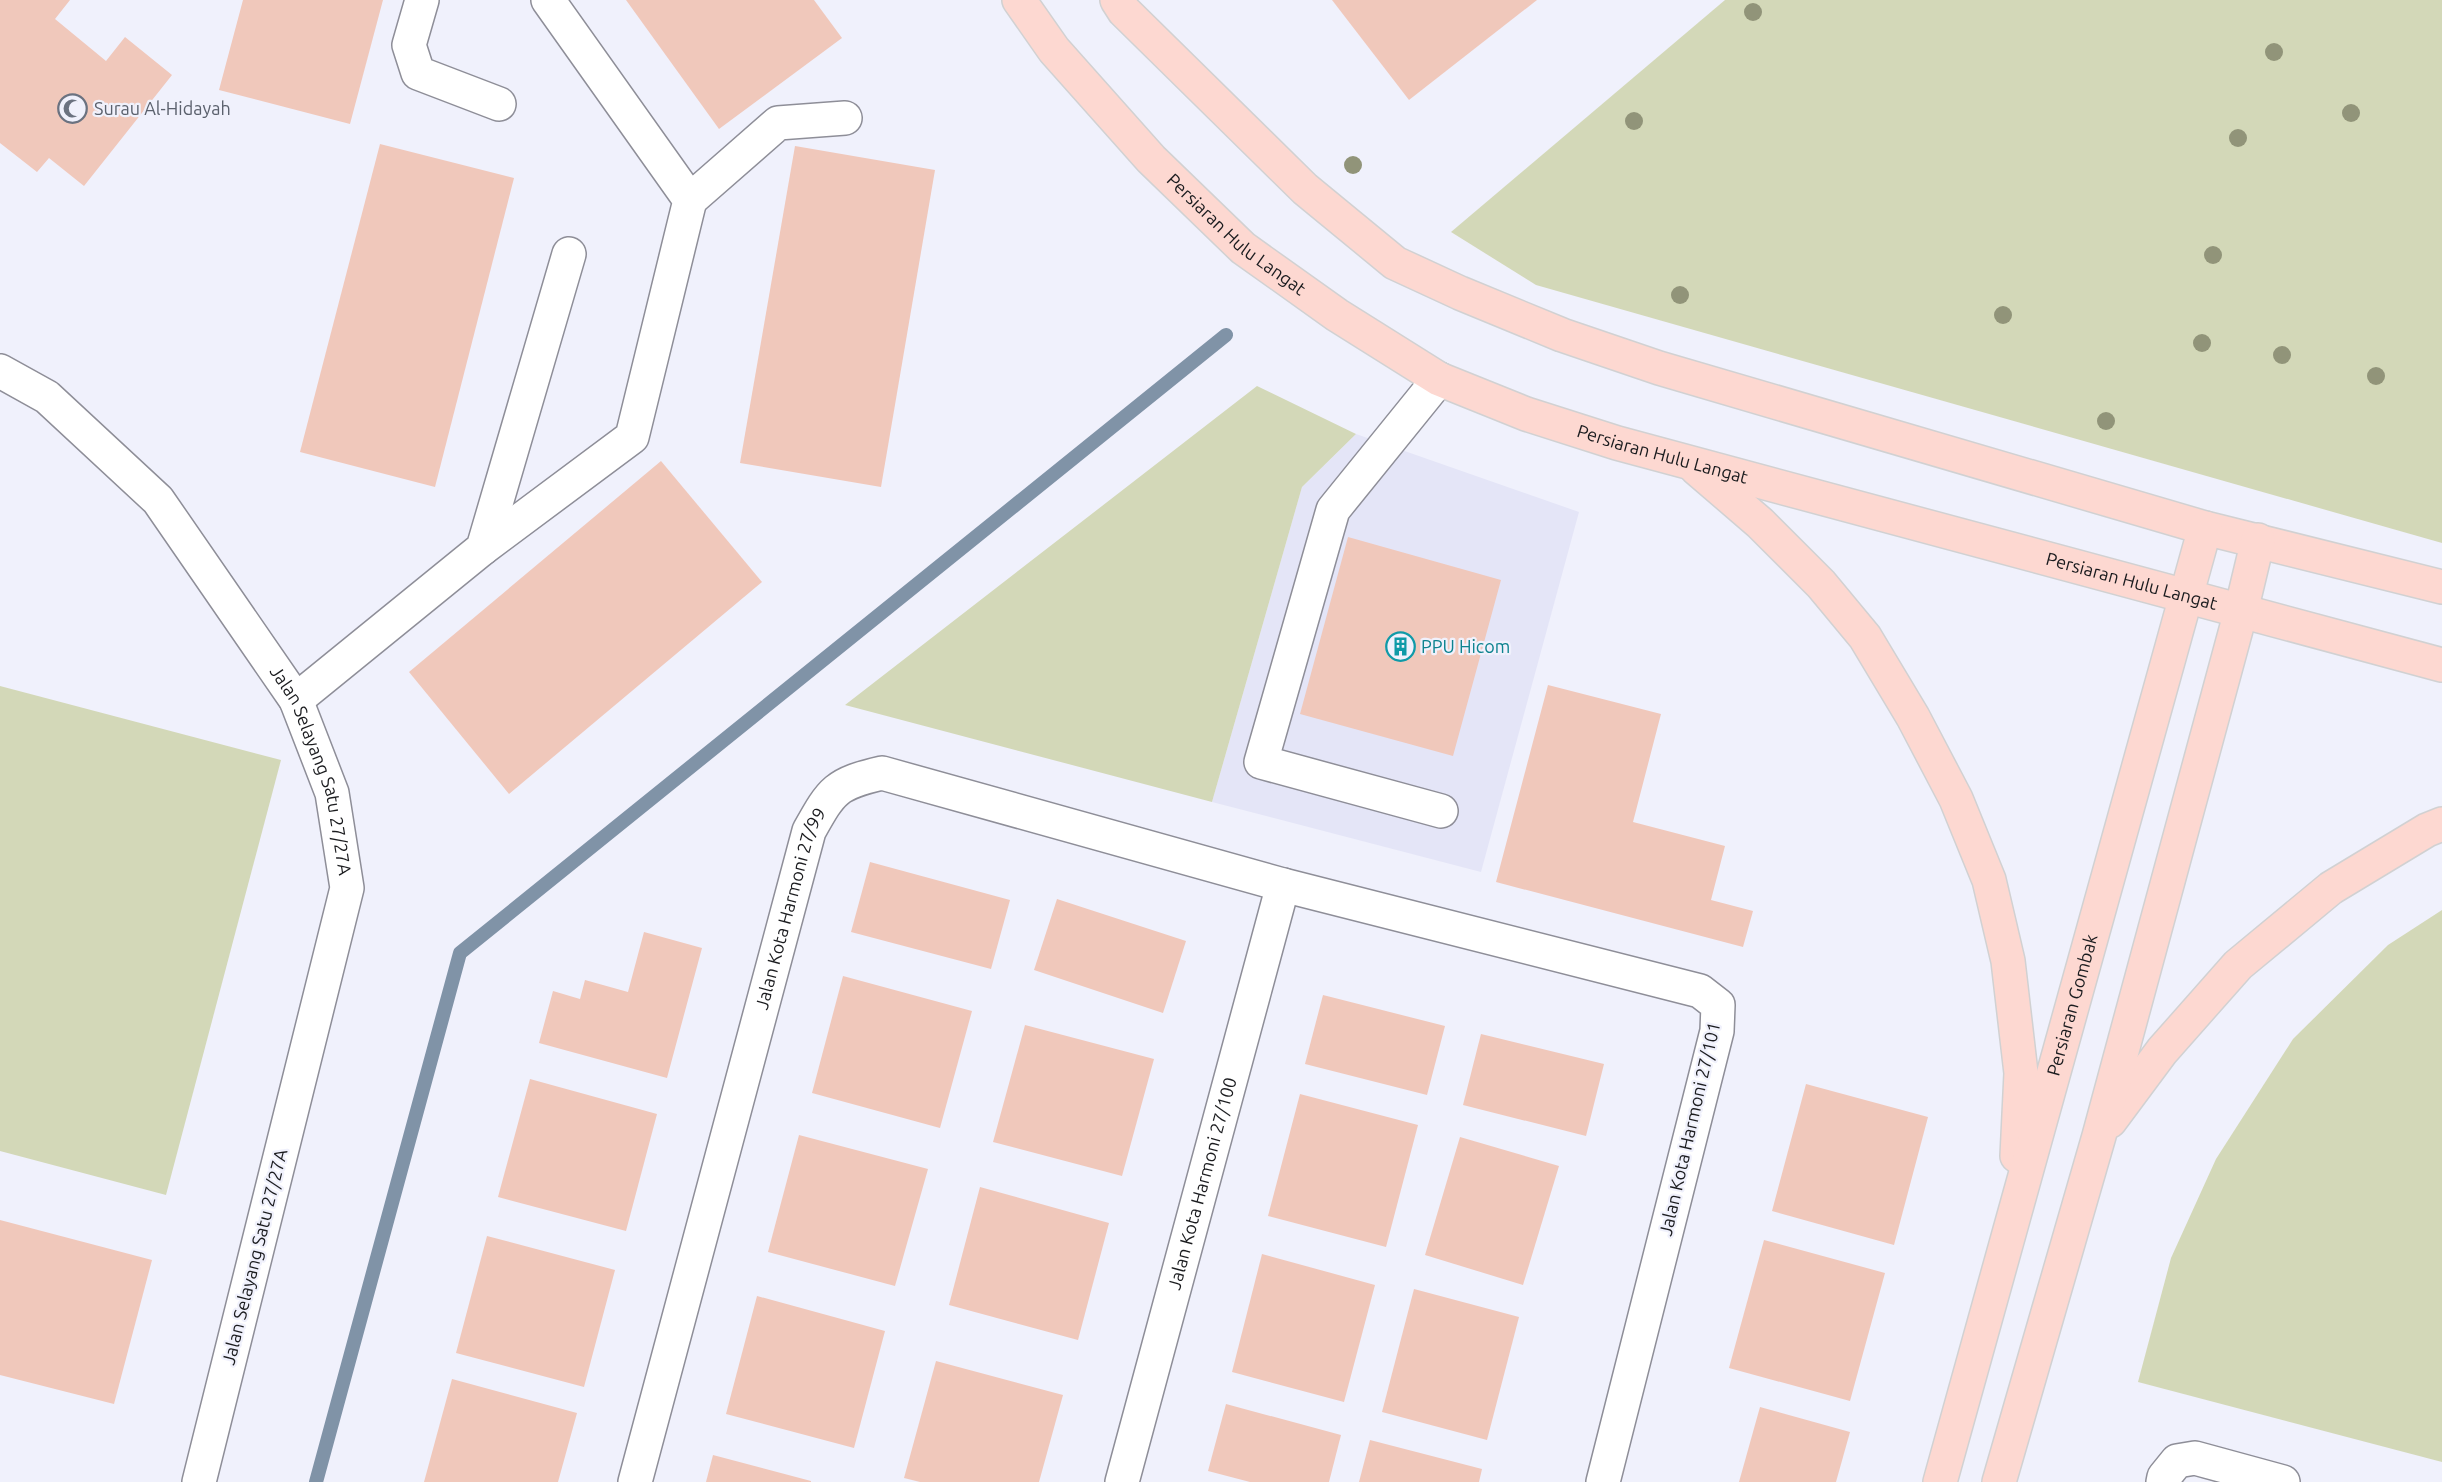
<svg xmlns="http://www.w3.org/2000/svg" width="2442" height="1482" viewBox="0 0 2442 1482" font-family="Ubuntu,sans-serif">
<rect width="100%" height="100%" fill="#f0f1fc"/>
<path fill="#e4e5f7" d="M 1356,434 L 1579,512 L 1481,872 L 1212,802 L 1302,487 Z"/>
<g fill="#d3d8b8">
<path d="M 1725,0 L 2442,0 L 2442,543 L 1536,285 L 1451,232 Z"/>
<path d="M 1257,386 L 1356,434 L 1302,487 L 1212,802 L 845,705 Z"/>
<path d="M 0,686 L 281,760 L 166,1195 L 0,1151 Z"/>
<path d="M 2442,910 L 2442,1462 L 2138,1382 L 2171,1258 L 2216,1159 L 2293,1039 L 2388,945 Z"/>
</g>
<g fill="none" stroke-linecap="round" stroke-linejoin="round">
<path stroke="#8093a7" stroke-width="14" d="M 316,1482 L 460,953 L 1226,335"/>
</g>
<g fill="#f0c8bb">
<path d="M 0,0 L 70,0 L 55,19 L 106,61 L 125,37 L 172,75 L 84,186 L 49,158 L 37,172 L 0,143 Z"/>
<path d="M 243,0 L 383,0 L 350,124 L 219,90 Z"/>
<path d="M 626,0 L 814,0 L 842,38 L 719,129 Z"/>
<path d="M 1332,0 L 1537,0 L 1409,100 Z"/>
<path d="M 380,144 L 514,178 L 435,487 L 300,452 Z"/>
<path d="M 795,146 L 935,170 L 881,487 L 740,463 Z"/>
<path d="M 661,461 L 762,582 L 509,794 L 409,672 Z"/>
<path d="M 1348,537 L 1501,580 L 1453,756 L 1300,714 Z"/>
<path d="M 1548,685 L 1661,714 L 1633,822 L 1725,846 L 1711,900 L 1753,911 L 1743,947 L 1496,882 Z"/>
<path d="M 870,862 L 1010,900 L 991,969 L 851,932 Z"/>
<path d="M 1057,899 L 1186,941 L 1163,1013 L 1034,970 Z"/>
<path d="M 644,932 L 702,948 L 667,1078 L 539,1043 L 553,991 L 580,999 L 585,980 L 628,992 Z"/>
<path d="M 843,976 L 972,1011 L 940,1128 L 812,1093 Z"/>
<path d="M 1323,995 L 1445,1026 L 1427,1095 L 1305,1064 Z"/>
<path d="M 1025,1025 L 1154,1059 L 1122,1176 L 993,1142 Z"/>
<path d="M 1481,1034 L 1604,1064 L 1586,1136 L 1463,1105 Z"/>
<path d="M 530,1079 L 657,1114 L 626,1231 L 498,1197 Z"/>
<path d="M 1806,1084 L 1928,1117 L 1894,1245 L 1772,1211 Z"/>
<path d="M 1300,1094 L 1418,1125 L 1386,1247 L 1268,1216 Z"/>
<path d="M 799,1135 L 928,1169 L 895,1286 L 768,1252 Z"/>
<path d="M 1460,1137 L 1559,1166 L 1523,1285 L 1425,1255 Z"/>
<path d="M 980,1187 L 1109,1223 L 1078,1340 L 949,1305 Z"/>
<path d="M 0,1220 L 152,1260 L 114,1404 L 0,1375 Z"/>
<path d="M 487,1236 L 615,1270 L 584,1387 L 456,1353 Z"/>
<path d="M 1764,1240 L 1885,1273 L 1850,1401 L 1729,1368 Z"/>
<path d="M 1262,1254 L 1375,1285 L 1344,1402 L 1232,1372 Z"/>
<path d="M 1414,1289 L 1519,1317 L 1487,1440 L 1382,1412 Z"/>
<path d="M 757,1296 L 885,1331 L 854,1448 L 726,1414 Z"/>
<path d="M 936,1361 L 1063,1395 L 1039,1482 L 920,1482 L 904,1478 Z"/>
<path d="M 452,1379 L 577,1413 L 558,1482 L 424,1482 Z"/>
<path d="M 1226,1404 L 1341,1435 L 1329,1482 L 1250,1482 L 1208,1471 Z"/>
<path d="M 1760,1407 L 1850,1432 L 1836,1482 L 1739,1482 Z"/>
<path d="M 1370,1440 L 1482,1469 L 1479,1482 L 1359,1482 Z"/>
<path d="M 713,1455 L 811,1481 L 811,1482 L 706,1482 Z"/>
</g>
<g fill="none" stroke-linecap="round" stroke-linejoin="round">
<defs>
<g id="minor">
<path d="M 422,0 L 409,45 L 418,73 L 499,104"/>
<path d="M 690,200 L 778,123 L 845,118"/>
<path id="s1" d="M 0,371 L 47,397 L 158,500 L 296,700 L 332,793 L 347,888 L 199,1482"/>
<path d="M 1439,379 L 1333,510 L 1261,762 L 1441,811"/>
<path d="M 483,548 L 632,437 L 690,200 L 548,0"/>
<path d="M 296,700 L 483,548 L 569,254"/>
<path id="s2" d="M 635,1482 L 809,831 C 832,790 835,784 882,773 L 1283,885 L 1700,991 L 1718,1005 L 1717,1031 L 1603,1482"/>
<path id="s3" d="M 1122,1482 L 1283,885"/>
<path d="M 2163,1482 L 2164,1477 L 2177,1461 L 2195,1458 L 2283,1482"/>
</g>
<g id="major">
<path id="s4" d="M 1019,0 L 1054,50 L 1151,159 L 1243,248 L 1337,315 L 1439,379 L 1526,414 L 1617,443 L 2442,665"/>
<path d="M 1117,0 L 1124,11 L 1305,189 L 1395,263 L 1460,293 L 1562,335 L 1659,368 L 2205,528 L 2442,587"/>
<path d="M 1696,468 L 1760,523 L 1821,584 L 1865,637 L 1913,717 L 1956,799 L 1989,880 L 2008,961 L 2021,1073 L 2017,1156"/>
<path d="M 2110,1121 L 2162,1051 L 2238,965 L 2331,888 L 2427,830 L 2442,824"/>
<path id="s5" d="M 1940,1482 L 2205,528"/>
<path d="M 1999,1482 L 2099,1136 L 2241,611 L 2258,540"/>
</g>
</defs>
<use href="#minor" stroke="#8e8e98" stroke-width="36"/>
<use href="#major" stroke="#d1d1d2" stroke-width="36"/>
<use href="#minor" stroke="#fff" stroke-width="33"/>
<use href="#major" stroke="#fdd8d1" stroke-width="33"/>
</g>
<g fill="#919479">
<circle cx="1753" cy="12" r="9"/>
<circle cx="2274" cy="52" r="9"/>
<circle cx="2351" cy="113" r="9"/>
<circle cx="1634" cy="121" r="9"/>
<circle cx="2238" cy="138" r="9"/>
<circle cx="1353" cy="165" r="9"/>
<circle cx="2213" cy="255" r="9"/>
<circle cx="1680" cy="295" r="9"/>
<circle cx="2003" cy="315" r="9"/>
<circle cx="2202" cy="343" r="9"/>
<circle cx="2282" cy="355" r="9"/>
<circle cx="2376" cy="376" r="9"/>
<circle cx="2106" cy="421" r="9"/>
</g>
<defs>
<symbol id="mosque-ring" viewBox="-11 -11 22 22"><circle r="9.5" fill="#f0f1fc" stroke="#6b7280" stroke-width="1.5"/><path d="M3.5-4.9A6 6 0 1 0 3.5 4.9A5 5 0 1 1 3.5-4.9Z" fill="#6b7280"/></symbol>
<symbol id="building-ring" viewBox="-11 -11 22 22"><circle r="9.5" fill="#f0f1fc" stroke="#0f9aa8" stroke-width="1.5"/><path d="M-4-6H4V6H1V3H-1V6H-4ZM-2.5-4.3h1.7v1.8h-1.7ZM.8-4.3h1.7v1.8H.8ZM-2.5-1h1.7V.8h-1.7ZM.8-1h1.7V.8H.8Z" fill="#0f9aa8"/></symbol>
</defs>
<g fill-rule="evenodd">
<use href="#mosque-ring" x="56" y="92" width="33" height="33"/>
<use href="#building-ring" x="1384" y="630" width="33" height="33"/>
</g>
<g text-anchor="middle" stroke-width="4.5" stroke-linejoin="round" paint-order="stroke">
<g font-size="18" fill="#5b616d" stroke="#f0f1fc" text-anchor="start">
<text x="94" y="115">Surau Al-Hidayah</text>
</g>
<g font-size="18" fill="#1a1b1e" stroke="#f0f1fc">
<text dy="6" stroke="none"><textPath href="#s4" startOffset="321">Persiaran Hulu Langat</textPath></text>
<text dy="6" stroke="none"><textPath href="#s4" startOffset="807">Persiaran Hulu Langat</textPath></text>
<text dy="6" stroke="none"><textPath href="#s4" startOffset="1293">Persiaran Hulu Langat</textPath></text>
<text dy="6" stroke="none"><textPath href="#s1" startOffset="520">Jalan Selayang Satu 27/27A</textPath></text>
<text dy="6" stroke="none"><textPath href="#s2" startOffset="594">Jalan Kota Harmoni 27/99</textPath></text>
<text dy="6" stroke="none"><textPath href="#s5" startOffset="495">Persiaran Gombak</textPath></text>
<text transform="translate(1690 1129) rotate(-77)" y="6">Jalan Kota Harmoni 27/101</text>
<text dy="6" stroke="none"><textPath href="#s3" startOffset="309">Jalan Kota Harmoni 27/100</textPath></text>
<text transform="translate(255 1257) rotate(-76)" y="6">Jalan Selayang Satu 27/27A</text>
</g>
<g font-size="18" fill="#0d838f" stroke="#f0f1fc" text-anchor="start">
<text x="1421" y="653">PPU Hicom</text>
</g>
</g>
</svg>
